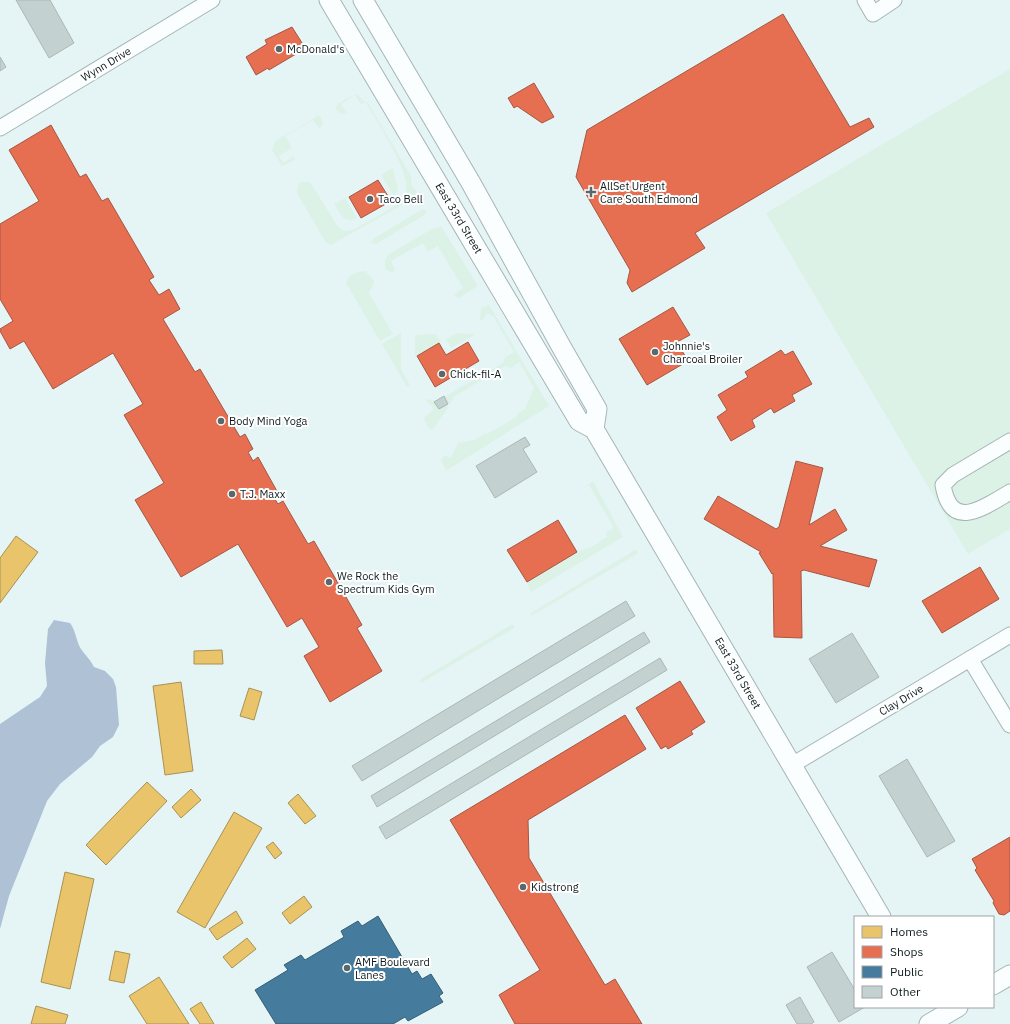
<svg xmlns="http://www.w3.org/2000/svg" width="1010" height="1024" viewBox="0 0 1010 1024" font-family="'IBM Plex Sans',sans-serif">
<rect width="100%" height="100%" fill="#e5f5f6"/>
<g fill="#dcf2e6">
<path d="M 1010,69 L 1010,529 L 968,554 L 766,213 Z"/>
<path d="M 358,94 L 362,100 L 368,103 L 411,176 L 412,187 L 417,190 L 414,196 L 409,201 L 331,245 L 326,243 L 298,195 L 297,189 L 300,182 L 310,182 L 338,227 L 344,231 L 353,230 C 364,223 399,206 405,197 C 416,179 376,120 366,103 L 361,104 L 355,95 L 341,104 L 347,113 L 341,114 L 337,111 L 336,107 C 340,101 351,96 358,94 Z"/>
<path d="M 318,116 L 321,117 L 323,124 L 320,129 L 313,120 L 285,136 L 292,148 L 279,156 L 283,163 L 294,156 L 295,160 L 282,166 L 272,150 L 275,141 Z"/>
<path d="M 393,168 L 398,190 L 394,196 L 381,175 Z"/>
<path d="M 345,198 L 357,218 L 351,220 L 344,219 L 334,204 Z"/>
<path d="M 423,209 L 426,210 L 426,214 L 376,244 L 371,243 L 373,239 Z"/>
<path d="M 441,226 L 478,286 L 459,298 L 454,296 L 455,294 L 463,288 L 438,246 L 428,252 L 423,243 L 391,261 L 395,269 L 393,272 L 388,271 L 385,268 L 385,260 L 389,254 L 432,229 Z"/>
<path d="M 365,271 L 373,279 L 374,283 L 369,293 L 393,334 L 380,341 L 346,283 C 348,275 357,271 365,271 Z"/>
<path d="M 489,305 L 549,406 L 446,471 L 441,460 L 444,456 L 451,457 L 458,443 L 474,440 L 486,433 L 487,434 L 518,416 L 517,414 L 525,409 L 534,388 L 519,362 L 511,368 L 505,366 L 455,396 L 450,404 L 448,404 L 444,397 L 503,363 L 505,357 L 514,352 L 493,316 L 487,313 L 482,321 L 480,319 L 481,309 Z"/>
<path d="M 401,333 L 401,369 L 410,385 L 407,387 L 382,344 Z"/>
<path d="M 457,333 L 474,334 L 476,334 L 451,348 L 446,339 Z"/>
<path d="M 436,334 L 441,342 L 417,356 L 415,356 L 415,335 Z"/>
<path d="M 428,399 L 433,400 L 439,409 L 446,405 L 449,407 L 432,430 L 427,426 L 424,418 L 434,409 L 426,401 Z"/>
<path d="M 593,481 L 623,537 L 531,592 L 527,582 C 537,576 582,546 590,548 L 607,537 L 606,533 L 614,528 L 589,485 L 579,491 Z"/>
<path d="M 635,550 L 638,551 L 637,554 L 531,616 L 531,613 Z"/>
<path d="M 511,625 L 514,625 L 514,628 L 423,682 L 420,682 L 421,679 Z"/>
</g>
<path fill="#aec1d5" d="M 54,620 L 70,623 C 76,631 76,641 81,649 C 86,656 90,659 94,667 L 105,671 L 113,679 L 116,687 L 119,725 L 113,737 L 100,746 L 92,757 L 60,784 L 47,801 L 9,896 L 0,929 L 0,724 L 40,697 L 47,686 L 45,663 L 48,629 Z"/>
<g fill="#e9c46a" stroke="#a79253">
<path d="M 16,536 L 38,552 L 0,603 L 0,558 Z"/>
<path d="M 222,650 L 223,664 L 194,664 L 194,651 Z"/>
<path d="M 181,682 L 193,771 L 165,775 L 153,686 Z"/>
<path d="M 249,688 L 262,692 L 254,720 L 240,716 Z"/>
<path d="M 147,782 L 167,801 L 106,865 L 86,845 Z"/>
<path d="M 191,789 L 201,800 L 181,818 L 172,807 Z"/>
<path d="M 298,794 L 316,816 L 305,824 L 288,803 Z"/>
<path d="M 234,812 L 262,828 L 205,928 L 177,912 Z"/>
<path d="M 273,842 L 282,853 L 275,859 L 266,847 Z"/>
<path d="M 65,872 L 94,879 L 70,989 L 41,982 Z"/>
<path d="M 304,896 L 312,907 L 290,924 L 282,913 Z"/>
<path d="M 236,911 L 243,923 L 217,940 L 209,929 Z"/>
<path d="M 247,938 L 256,949 L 232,968 L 223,957 Z"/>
<path d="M 115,951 L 130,954 L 124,983 L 109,980 Z"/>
<path d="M 159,977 L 189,1024 L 147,1024 L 129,996 Z"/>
<path d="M 201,1002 L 214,1024 L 200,1024 L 190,1009 Z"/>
<path d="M 36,1006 L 68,1015 L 65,1024 L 31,1024 Z"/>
</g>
<g fill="#e76f51" stroke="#a65642">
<path d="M 783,14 L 850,127 L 869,118 L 874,127 L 695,233 L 705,248 L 632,292 L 627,283 L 630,270 L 576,177 L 587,130 Z"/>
<path d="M 292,27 L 304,46 L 295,52 L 296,54 L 269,70 L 268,68 L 256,75 L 246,57 L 267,44 L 265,40 Z"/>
<path d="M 534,83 L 554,117 L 542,123 L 517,106 L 514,108 L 508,98 Z"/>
<path d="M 51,125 L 80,177 L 86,174 L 102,201 L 108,198 L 154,277 L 149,280 L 159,295 L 169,289 L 180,309 L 163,319 L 195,372 L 200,369 L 240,437 L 245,434 L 253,449 L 248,452 L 253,461 L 258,457 L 278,493 L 273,496 L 278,504 L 283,501 L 308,544 L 314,541 L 362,625 L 357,628 L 382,671 L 330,702 L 304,656 L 319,647 L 302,618 L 287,627 L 238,544 L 181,577 L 135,500 L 164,483 L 124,415 L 143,404 L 113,353 L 53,389 L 24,341 L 10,349 L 0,331 L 0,329 L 13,321 L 0,299 L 0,224 L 39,201 L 9,150 Z"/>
<path d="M 378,180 L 391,201 L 361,218 L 349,197 Z"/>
<path d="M 673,307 L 690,335 L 677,342 L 688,361 L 647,385 L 619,339 Z"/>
<path d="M 468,342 L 479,361 L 435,387 L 417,356 L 439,343 L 446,355 Z"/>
<path d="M 781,350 L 785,355 L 793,351 L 812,384 L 792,395 L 795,401 L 774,413 L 771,408 L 752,420 L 755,427 L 731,441 L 717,417 L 727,410 L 718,395 L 748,377 L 745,372 Z"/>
<path d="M 796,461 L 823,468 L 809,525 L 835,509 L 847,530 L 820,546 L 877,560 L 869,587 L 804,570 L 801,571 L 802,638 L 774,637 L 773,573 L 772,574 L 759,553 L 761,552 L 704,519 L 718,496 L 776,529 L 779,527 Z"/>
<path d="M 558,520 L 577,552 L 527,582 L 507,550 Z"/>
<path d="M 980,567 L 999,599 L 942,633 L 922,601 Z"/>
<path d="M 680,681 L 705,722 L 691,731 L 693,734 L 668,749 L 666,746 L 661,749 L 636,708 Z"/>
<path d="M 625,715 L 646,749 L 528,820 L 529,858 L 605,985 L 615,979 L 642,1024 L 515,1024 L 499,995 L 540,970 L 450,820 Z"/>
<path d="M 1010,837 L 1010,911 L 1004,915 L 999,914 L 993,903 L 994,901 L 975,870 L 977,868 L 972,859 Z"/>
</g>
<path fill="#457b9d" stroke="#345e77" d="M 378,916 L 412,974 L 417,971 L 422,979 L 431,974 L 443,993 L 439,996 L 443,1002 L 408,1021 L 405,1017 L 393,1024 L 276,1024 L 255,990 L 288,970 L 284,965 L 301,955 L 305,960 L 344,937 L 341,931 L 358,921 L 362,926 Z"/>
<g fill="#c3d2d1" stroke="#aab7b6">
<path d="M 16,0 L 50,0 L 74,43 L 49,58 Z"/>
<path d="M 0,57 L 6,67 L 0,71 Z"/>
<path d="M 444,396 L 448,404 L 439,409 L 434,402 Z"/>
<path d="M 525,437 L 530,445 L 523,449 L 537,472 L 495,498 L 476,466 Z"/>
<path d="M 626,601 L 635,616 L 362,781 L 352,766 Z"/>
<path d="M 644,632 L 650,642 L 377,807 L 371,796 Z"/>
<path d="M 852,633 L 879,677 L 836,703 L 809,659 Z"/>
<path d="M 660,658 L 667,670 L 386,839 L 379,827 Z"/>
<path d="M 907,759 L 955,841 L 927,857 L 879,776 Z"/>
<path d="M 832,952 L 855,990 L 855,1007 L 865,1007 L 839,1022 L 807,967 Z"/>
<path d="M 800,997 L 814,1022 L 811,1024 L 797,1024 L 786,1005 Z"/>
</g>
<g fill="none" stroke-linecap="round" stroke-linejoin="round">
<defs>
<g id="minor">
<path d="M 865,0 L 873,14 L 894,0"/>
<path d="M 0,128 L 212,0"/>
<path d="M 1010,441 L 953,475 L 943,485 C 951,532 983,508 1010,492"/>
<path d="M 970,659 L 1010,725"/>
<path d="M 792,765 L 1010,635"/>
</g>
<g id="major">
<path d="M 329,0 L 579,421 L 594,429 L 881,917"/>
<path d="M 363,0 L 471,183 L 562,348 L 597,409 L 594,429"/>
<path d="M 993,985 L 1010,975"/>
<path d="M 929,1024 L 958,1007"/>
</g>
</defs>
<use href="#minor" stroke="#a6b4b5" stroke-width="17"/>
<use href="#major" stroke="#a6b4b5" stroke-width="21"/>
<use href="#minor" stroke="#fbfefe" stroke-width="15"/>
<use href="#major" stroke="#fbfefe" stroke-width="19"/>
</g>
<g fill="#59686a" stroke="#fff" stroke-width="1.5">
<circle cx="279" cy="49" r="4"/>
<path d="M589 186h4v4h4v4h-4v4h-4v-4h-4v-4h4z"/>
<circle cx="370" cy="199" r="4"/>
<circle cx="655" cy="352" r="4"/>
<circle cx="442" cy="374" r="4"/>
<circle cx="221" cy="421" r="4"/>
<circle cx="232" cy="494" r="4"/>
<circle cx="329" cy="582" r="4"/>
<circle cx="523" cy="887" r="4"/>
<circle cx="347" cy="968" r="4"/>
</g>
<g text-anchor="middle" stroke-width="4" stroke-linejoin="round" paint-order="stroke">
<g font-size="11" fill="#0e1c1e" stroke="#fff" text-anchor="start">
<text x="287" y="53">McDonald's</text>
<text x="600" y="190">AllSet Urgent<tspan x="600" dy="13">Care South Edmond</tspan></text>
<text x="378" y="203">Taco Bell</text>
<text x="663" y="350">Johnnie's<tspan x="663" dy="13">Charcoal Broiler</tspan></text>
<text x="450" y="378">Chick-fil-A</text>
<text x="229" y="425">Body Mind Yoga</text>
<text x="240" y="498">T.J. Maxx</text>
<text x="337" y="580">We Rock the<tspan x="337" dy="13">Spectrum Kids Gym</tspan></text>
<text x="531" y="891">Kidstrong</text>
<text x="355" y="966">AMF Boulevard<tspan x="355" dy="13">Lanes</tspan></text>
</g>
<g font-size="11" fill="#0e1c1e" stroke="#fff">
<text transform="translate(106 64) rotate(-31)" y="4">Wynn Drive</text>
<text transform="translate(459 218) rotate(59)" y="4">East 33rd Street</text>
<text transform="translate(738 673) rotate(60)" y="4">East 33rd Street</text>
<text transform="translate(901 700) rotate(-31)" y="4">Clay Drive</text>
</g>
</g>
<rect x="854" y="916" width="140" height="92" fill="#ffffff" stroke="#9fa4a5"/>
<rect x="862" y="926" width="20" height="12" fill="#e9c46a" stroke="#9fa4a5"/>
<text x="890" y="936" font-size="12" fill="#0e1c1e">Homes</text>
<rect x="862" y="946" width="20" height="12" fill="#e76f51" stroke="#9fa4a5"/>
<text x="890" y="956" font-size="12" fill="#0e1c1e">Shops</text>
<rect x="862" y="966" width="20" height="12" fill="#457b9d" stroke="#9fa4a5"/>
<text x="890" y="976" font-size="12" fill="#0e1c1e">Public</text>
<rect x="862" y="986" width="20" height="12" fill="#c3d2d1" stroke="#9fa4a5"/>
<text x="890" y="996" font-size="12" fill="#0e1c1e">Other</text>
</svg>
